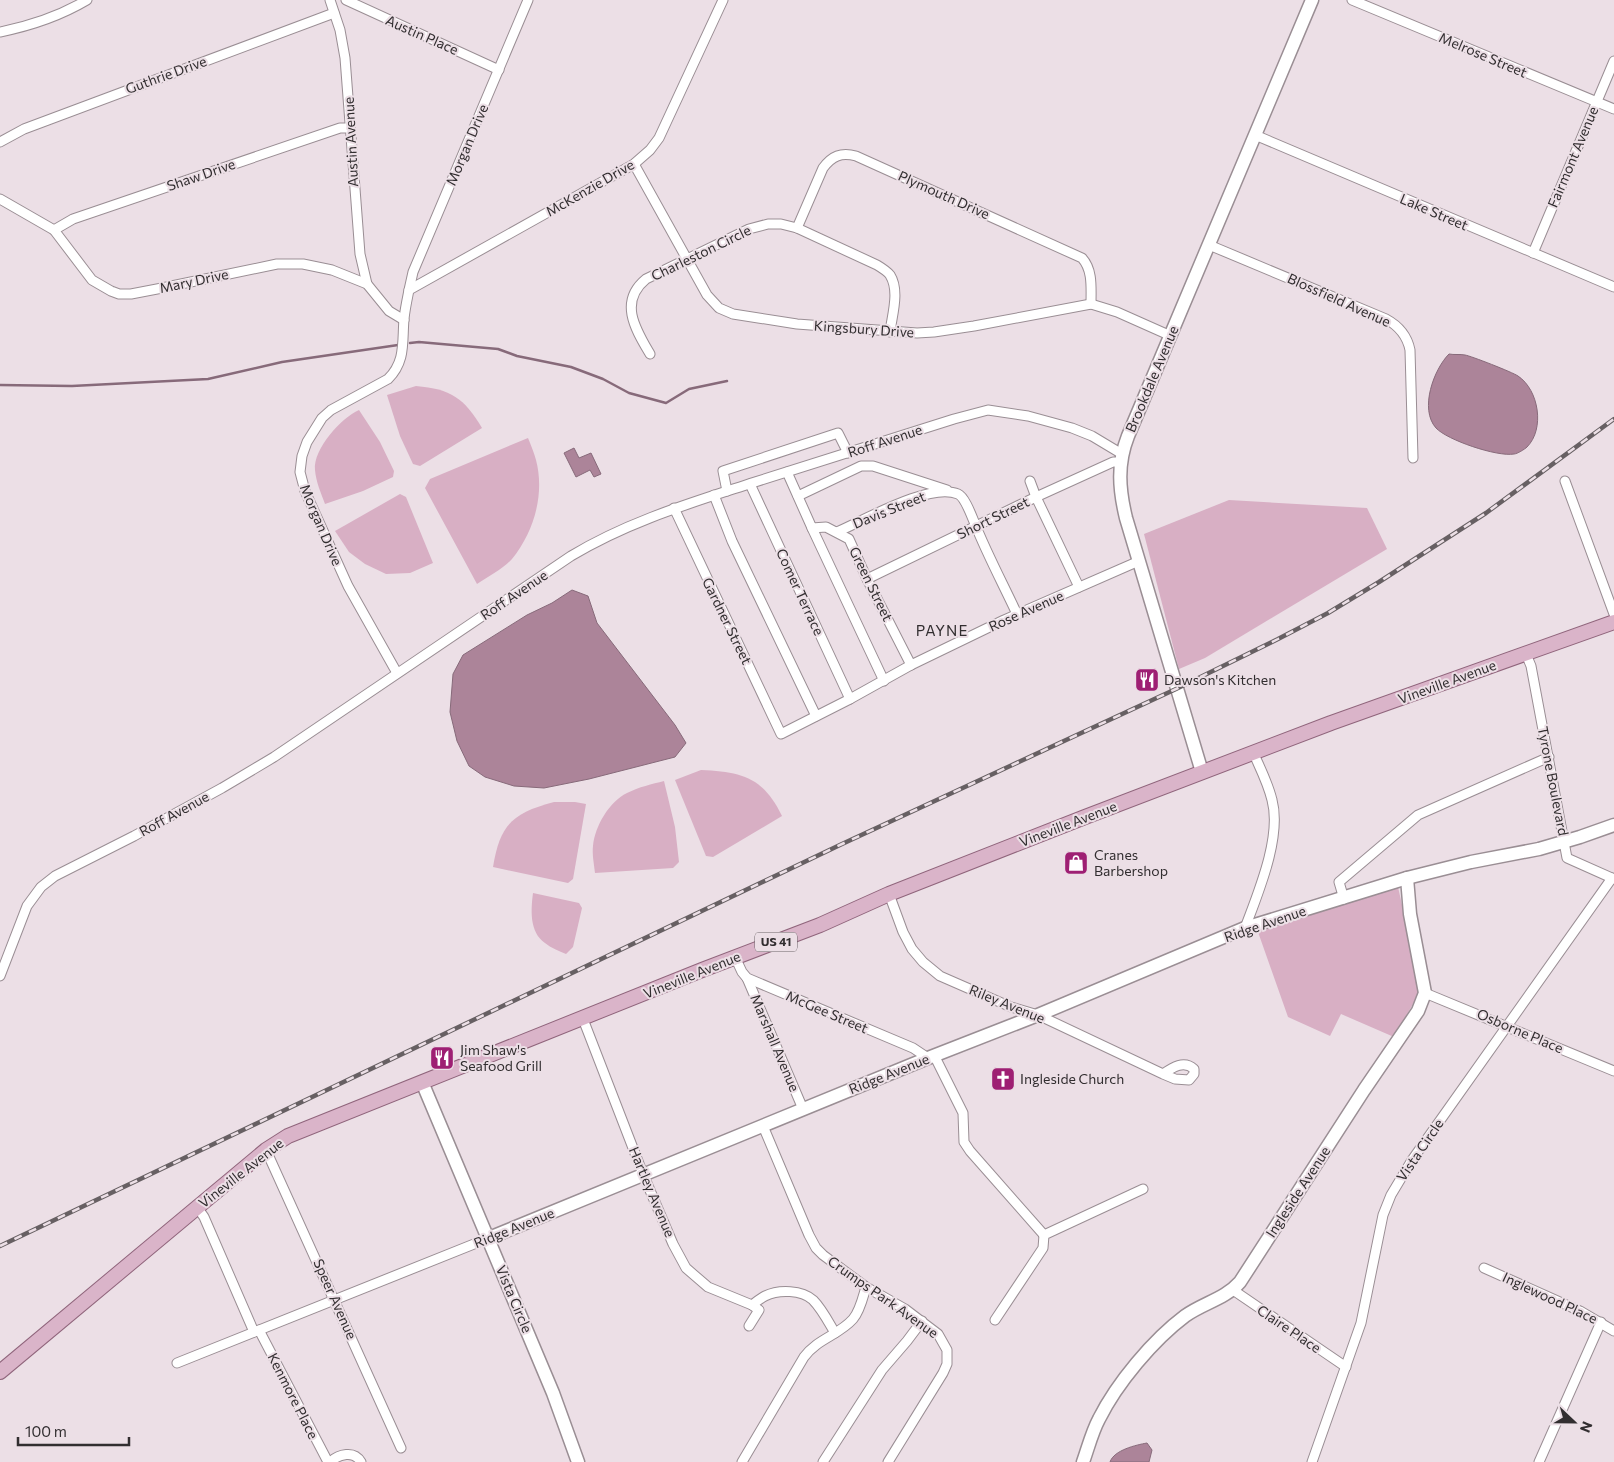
<svg xmlns="http://www.w3.org/2000/svg" width="1614" height="1462" viewBox="0 0 1614 1462" font-family="Commissioner,sans-serif">
<rect width="100%" height="100%" fill="#ecdfe6"/>
<g fill="#d8afc4">
<path d="M 416,386 C 451,389 464,398 482,428 L 420,466 L 413,464 L 400,436 L 387,395 Z"/>
<path d="M 359,410 L 380,442 L 394,471 L 393,477 L 363,491 L 325,504 C 321,493 316,482 315,470 C 313,449 341,418 359,410 Z"/>
<path d="M 528,438 C 531,445 534,453 536,460 C 545,494 534,532 512,559 C 503,569 489,576 477,584 L 425,488 L 430,479 Z"/>
<path d="M 400,494 L 406,497 L 433,563 L 410,573 L 386,574 L 365,564 L 349,552 L 335,531 Z"/>
<path d="M 1229,500 L 1367,508 L 1387,549 L 1205,658 L 1179,669 L 1144,534 Z"/>
<path d="M 701,770 C 742,772 763,777 782,816 L 713,857 L 706,856 L 675,780 Z"/>
<path d="M 664,781 L 675,827 L 679,862 L 673,868 L 595,873 C 594,864 592,854 593,846 C 595,826 609,802 627,793 C 639,787 652,784 664,781 Z"/>
<path d="M 554,802 L 575,802 L 586,804 L 573,879 L 568,883 L 493,867 C 500,824 513,813 554,802 Z"/>
<path d="M 1398,887 L 1421,990 L 1394,1037 L 1341,1014 L 1330,1036 L 1288,1017 L 1258,932 Z"/>
<path d="M 533,893 L 579,903 L 582,908 L 573,947 L 566,954 C 559,951 551,948 545,943 C 529,932 531,909 533,893 Z"/>
</g>
<g fill="#ac8499" stroke="#876a7a">
<path d="M 1449,354 C 1454,355 1460,354 1465,355 C 1471,356 1512,372 1518,376 C 1539,390 1545,429 1527,447 C 1525,449 1517,454 1514,454 C 1497,457 1447,440 1436,428 C 1419,409 1434,369 1449,354 Z"/>
<path d="M 574,448 L 579,458 L 591,453 L 601,474 L 594,477 L 590,470 L 576,477 L 564,453 Z"/>
<path d="M 572,590 L 588,596 L 597,623 L 675,725 L 686,743 L 675,757 L 589,779 L 544,788 L 514,786 L 485,777 L 469,766 L 457,741 L 450,712 L 453,674 L 463,655 L 527,615 L 552,603 Z"/>
<path d="M 1147,1443 L 1152,1450 L 1149,1462 L 1110,1462 C 1114,1450 1136,1445 1147,1443 Z"/>
</g>
<g fill="none" stroke-linecap="round" stroke-linejoin="round">
<g stroke="#876a7a" stroke-width="2.5">
<path d="M 410,343 L 419,342 L 498,349 L 517,356 L 571,367 L 603,379 L 629,393 L 666,403 L 689,389 L 727,381"/>
<path d="M 0,385 L 72,386 L 208,379 L 282,362 L 398,345"/>
</g>
<defs>
<g id="street">
<path d="M 330,0 L 340,30 L 345,58 L 360,254 L 367,284"/>
<path d="M 346,0 L 499,70"/>
<path d="M 1352,0 L 1614,109"/>
<path d="M 0,32 C 30,26 60,16 87,0"/>
<path d="M 1255,135 L 1614,287"/>
<path d="M 0,142 L 24,129 L 334,13"/>
<path d="M 634,164 L 707,295 L 719,308 L 733,314 L 797,324 L 917,333 L 934,332 L 974,326 L 1091,304 L 1117,312 L 1171,336"/>
<path d="M 0,199 L 54,230 L 92,280 L 111,291 L 119,294 L 131,294 L 157,289 L 277,264 L 303,264 L 332,270 L 367,284 L 389,311 L 404,320"/>
<path d="M 797,228 L 823,168 C 832,156 841,152 856,156 L 1082,258 C 1093,270 1091,288 1091,304"/>
<path d="M 54,230 L 73,219 L 340,128 L 350,128"/>
<path d="M 1209,245 L 1386,319 C 1399,326 1407,335 1410,350 L 1413,458"/>
<path d="M 1533,253 L 1614,61"/>
<path d="M 409,290 L 413,272 L 528,0"/>
<path d="M 650,354 C 636,330 618,302 646,279 L 749,229 L 768,224 L 781,224 L 797,228 L 877,265 C 882,268 887,271 890,275 C 900,291 892,315 890,332"/>
<path d="M 787,472 L 812,528 L 826,527 L 849,539 L 867,579 L 911,665"/>
<path d="M 1030,481 L 1036,497 L 1079,587"/>
<path d="M 1565,481 L 1614,614"/>
<path d="M 750,484 L 850,699"/>
<path d="M 727,491 L 723,471 L 838,433 L 848,453"/>
<path d="M 714,495 L 732,541 L 816,716"/>
<path d="M 798,496 L 861,466 L 873,466 L 947,490"/>
<path d="M 674,508 L 781,734 L 850,699 L 911,665 L 1004,620 L 1139,561"/>
<path d="M 812,528 L 884,681"/>
<path d="M 837,532 C 865,520 930,482 958,494 C 965,497 972,517 975,524 C 987,554 1003,584 1017,614"/>
<path d="M 867,579 L 1036,497 L 1113,462 L 1121,462"/>
<path d="M 1526,654 L 1531,666 L 1567,858 L 1614,879"/>
<path d="M 397,673 L 348,586 L 305,491 L 300,472 L 302,456 L 307,442 L 322,418 L 331,410 L 388,379 C 406,361 402,342 404,319 C 405,309 407,300 409,290 L 634,164 L 650,150 L 659,138 L 723,0"/>
<path d="M 889,894 L 903,932 L 912,949 L 923,962 L 940,976 L 1011,1007 L 1038,1015 L 1163,1074 L 1175,1079 L 1189,1080 L 1194,1074 L 1194,1069 C 1184,1060 1173,1067 1163,1074"/>
<path d="M 1344,899 L 1339,882 L 1418,815 L 1549,757"/>
<path d="M 1245,928 C 1258,893 1282,837 1272,800 C 1268,783 1260,768 1253,752"/>
<path d="M 735,957 L 742,972 L 747,978 L 913,1048 L 928,1058"/>
<path d="M 0,976 L 27,906 L 41,887 L 55,876 L 134,836 L 222,788 L 274,757 L 571,556 C 629,521 691,503 755,482 C 821,461 888,440 954,419 L 988,410 L 1028,416 L 1072,428 L 1092,436 L 1122,454"/>
<path d="M 747,978 L 803,1109"/>
<path d="M 1425,993 L 1614,1071"/>
<path d="M 583,1019 L 643,1174 L 673,1244 L 686,1268 L 708,1287 L 752,1305 L 759,1310 L 749,1326"/>
<path d="M 934,1055 L 963,1113 L 964,1142 L 970,1151 L 1044,1235"/>
<path d="M 763,1126 L 809,1235 L 816,1248 L 823,1255 L 866,1287 L 905,1309 L 938,1334 L 947,1350 L 947,1364 L 943,1373 L 888,1462"/>
<path d="M 266,1150 L 401,1448"/>
<path d="M 197,1207 L 204,1217 L 254,1332"/>
<path d="M 1484,1268 L 1580,1311 L 1614,1331"/>
<path d="M 1233,1290 L 1346,1367"/>
<path d="M 752,1305 C 756,1302 761,1298 765,1296 C 779,1289 802,1290 813,1300 C 822,1309 829,1323 835,1333"/>
<path d="M 995,1320 L 1043,1248 L 1044,1235 L 1143,1189"/>
<path d="M 259,1330 L 328,1462"/>
<path d="M 177,1363 L 489,1238"/>
<path d="M 330,1462 C 339,1454 354,1450 361,1462"/>
<path d="M 742,1462 L 804,1357 C 817,1339 839,1335 853,1319 C 860,1311 863,1297 866,1287"/>
<path d="M 823,1462 L 882,1370 L 907,1341 L 922,1321"/>
<path d="M 1312,1462 L 1361,1323 L 1383,1215 L 1391,1195 L 1412,1160 L 1612,878"/>
<path d="M 1539,1462 L 1601,1322"/>
</g>
<g id="secondary">
<path d="M 1202,772 L 1126,518 C 1119,489 1117,464 1128,436 L 1312,0"/>
<path d="M 422,1082 L 553,1393 L 578,1462"/>
<path d="M 489,1238 L 928,1058 L 1038,1015 L 1245,928 L 1407,878 L 1471,862 L 1539,849 L 1580,837 L 1614,825"/>
<path d="M 1083,1462 C 1088,1448 1092,1432 1099,1419 C 1117,1383 1153,1340 1185,1316 C 1203,1303 1225,1299 1240,1282 L 1364,1090 L 1418,1011 L 1425,993 L 1410,914 L 1407,878"/>
</g>
<path id="primary" d="M 0,1372 L 266,1150 L 288,1136 L 702,970 L 820,925 L 889,894 L 1085,817 L 1331,723 L 1614,622"/>
</defs>
<use href="#street" stroke="#9a8e94" stroke-width="11"/>
<use href="#secondary" stroke="#9a8e94" stroke-width="15"/>
<use href="#primary" stroke="#90657c" stroke-width="16"/>
<use href="#street" stroke="#fff" stroke-width="9"/>
<use href="#secondary" stroke="#fff" stroke-width="12"/>
<use href="#primary" stroke="#dab4c9" stroke-width="14"/>
<defs>
<path id="rail" d="M 0,1246 L 842,844 L 1176,689 L 1278,639 L 1328,613 L 1379,582 L 1486,513 L 1614,419"/>
</defs>
<use href="#rail" stroke="#676063" stroke-width="4.5"/>
<use href="#rail" stroke="#ecdfe6" stroke-width="2.5" stroke-dasharray="8" stroke-linecap="butt"/>
</g>
<defs>
<symbol id="restaurant-square" viewBox="-11 -11 22 22"><rect x="-9" y="-9" width="18" height="18" rx="4" fill="#9e1f73" stroke="#ecdfe6"/><path d="M-5-6h1v4h1v-4h1v4h1v-4h1v5L-1.5 .5V6h-2V.5L-5-1ZM5-6V6H3V1.5H1.5Q1.5-4 5-6Z" fill="#fff"/></symbol>
<symbol id="shop-square" viewBox="-11 -11 22 22"><rect x="-9" y="-9" width="18" height="18" rx="4" fill="#9e1f73" stroke="#ecdfe6"/><path d="M-5-2.5h2.3a2.7 3.5 0 0 1 5.4 0H5L5.5 6h-11ZM-1.5-2.5h3a1.5 2.3 0 0 0-3 0Z" fill="#fff"/></symbol>
<symbol id="church-square" viewBox="-11 -11 22 22"><rect x="-9" y="-9" width="18" height="18" rx="4" fill="#9e1f73" stroke="#ecdfe6"/><path d="M-1.2-6h2.4v3.5h3.3v2.4h-3.3V6h-2.4V-.1h-3.3v-2.4h3.3Z" fill="#fff"/></symbol>
</defs>
<g fill-rule="evenodd">
<use href="#restaurant-square" x="1133" y="666" width="28" height="28"/>
<use href="#shop-square" x="1062" y="849" width="28" height="28"/>
<use href="#restaurant-square" x="428" y="1044" width="28" height="28"/>
<use href="#church-square" x="989" y="1065" width="28" height="28"/>
</g>
<g text-anchor="middle" stroke-width="4" stroke-linejoin="round" paint-order="stroke">
<rect fill="#ecdfe6" stroke="#6a6367" stroke-width="1" x="755" y="932.5" width="42" height="19" rx="4"/>
<g font-size="12" font-weight="bold" fill="#322e30">
<text x="776" y="946">US 41</text>
</g>
<g font-size="14" fill="#322e30" stroke="#ecdfe6">
<text transform="translate(422 35) rotate(24)" y="5">Austin Place</text>
<text transform="translate(1483 55) rotate(23)" y="5">Melrose Street</text>
<text transform="translate(166 75) rotate(-20)" y="5">Guthrie Drive</text>
<text transform="translate(351 142) rotate(-93)" y="5">Austin Avenue</text>
<text transform="translate(467 145) rotate(-67)" y="5">Morgan Drive</text>
<text transform="translate(1573 157) rotate(-67)" y="5">Fairmont Avenue</text>
<text transform="translate(201 175) rotate(-19)" y="5">Shaw Drive</text>
<text transform="translate(590 188) rotate(-30)" y="5">McKenzie Drive</text>
<text transform="translate(944 195) rotate(24)" y="5">Plymouth Drive</text>
<text transform="translate(1434 212) rotate(23)" y="5">Lake Street</text>
<text transform="translate(701 253) rotate(-26)" y="5">Charleston Circle</text>
<text transform="translate(194 281) rotate(-12)" y="5">Mary Drive</text>
<text transform="translate(1339 300) rotate(24)" y="5">Blossfield Avenue</text>
<text transform="translate(864 329) rotate(4)" y="5">Kingsbury Drive</text>
<text transform="translate(1152 379) rotate(-67)" y="5">Brookdale Avenue</text>
<text transform="translate(885 441) rotate(-18)" y="5">Roff Avenue</text>
<text transform="translate(889 510) rotate(-22)" y="5">Davis Street</text>
<text transform="translate(993 518) rotate(-26)" y="5">Short Street</text>
<text transform="translate(321 525) rotate(67)" y="5">Morgan Drive</text>
<text transform="translate(871 584) rotate(64)" y="5">Green Street</text>
<text transform="translate(800 592) rotate(65)" y="5">Comer Terrace</text>
<text transform="translate(514 595) rotate(-34)" y="5">Roff Avenue</text>
<text transform="translate(1026 611) rotate(-24)" y="5">Rose Avenue</text>
<text transform="translate(727 621) rotate(64)" y="5">Gardner Street</text>
<text transform="translate(1447 682) rotate(-20)" y="5">Vineville Avenue</text>
<text transform="translate(1553 781) rotate(79)" y="5">Tyrone Boulevard</text>
<text transform="translate(174 814) rotate(-29)" y="5">Roff Avenue</text>
<text transform="translate(1068 824) rotate(-21)" y="5">Vineville Avenue</text>
<text transform="translate(1265 924) rotate(-19)" y="5">Ridge Avenue</text>
<text transform="translate(692 975) rotate(-22)" y="5">Vineville Avenue</text>
<text transform="translate(1007 1004) rotate(22)" y="5">Riley Avenue</text>
<text transform="translate(827 1012) rotate(23)" y="5">McGee Street</text>
<text transform="translate(1520 1031) rotate(23)" y="5">Osborne Place</text>
<text transform="translate(775 1043) rotate(67)" y="5">Marshall Avenue</text>
<text transform="translate(889 1074) rotate(-22)" y="5">Ridge Avenue</text>
<text transform="translate(1420 1150) rotate(-56)" y="5">Vista Circle</text>
<text transform="translate(241 1173) rotate(-38)" y="5">Vineville Avenue</text>
<text transform="translate(652 1192) rotate(67)" y="5">Hartley Avenue</text>
<text transform="translate(1298 1192) rotate(-57)" y="5">Ingleside Avenue</text>
<text transform="translate(514 1228) rotate(-22)" y="5">Ridge Avenue</text>
<text transform="translate(883 1297) rotate(35)" y="5">Crumps Park Avenue</text>
<text transform="translate(1550 1298) rotate(25)" y="5">Inglewood Place</text>
<text transform="translate(335 1299) rotate(66)" y="5">Speer Avenue</text>
<text transform="translate(514 1299) rotate(67)" y="5">Vista Circle</text>
<text transform="translate(1289 1329) rotate(34)" y="5">Claire Place</text>
<text transform="translate(293 1396) rotate(63)" y="5">Kenmore Place</text>
</g>
<g font-size="14" fill="#322e30" stroke="#ecdfe6" text-anchor="start">
<text x="1164" y="685">Dawson's Kitchen</text>
<text x="1094" y="860">Cranes<tspan x="1094" dy="16">Barbershop</tspan></text>
<text x="460" y="1055">Jim Shaw's<tspan x="460" dy="16">Seafood Grill</tspan></text>
<text x="1020" y="1084">Ingleside Church</text>
</g>
<g font-size="15" letter-spacing="1" fill="#322e30" stroke="#ecdfe6">
<text x="942" y="636">PAYNE</text>
</g>
</g>
<g transform="translate(1574 1422) rotate(112)" stroke="#ecdfe6" stroke-width="4" paint-order="stroke">
<path d="M0-4L9 19L0 12L-9 19Z" fill="#322e30"/>
<text y="-8" font-size="14" font-weight="bold" text-anchor="middle" fill="#322e30">N</text>
</g>
<path d="M18 1437v8h111v-8" fill="none" stroke="#322e30" stroke-width="2.5"/>
<text x="25" y="1437" font-size="15" fill="#322e30" stroke="#ecdfe6" stroke-width="4" paint-order="stroke">100 m</text>
</svg>
